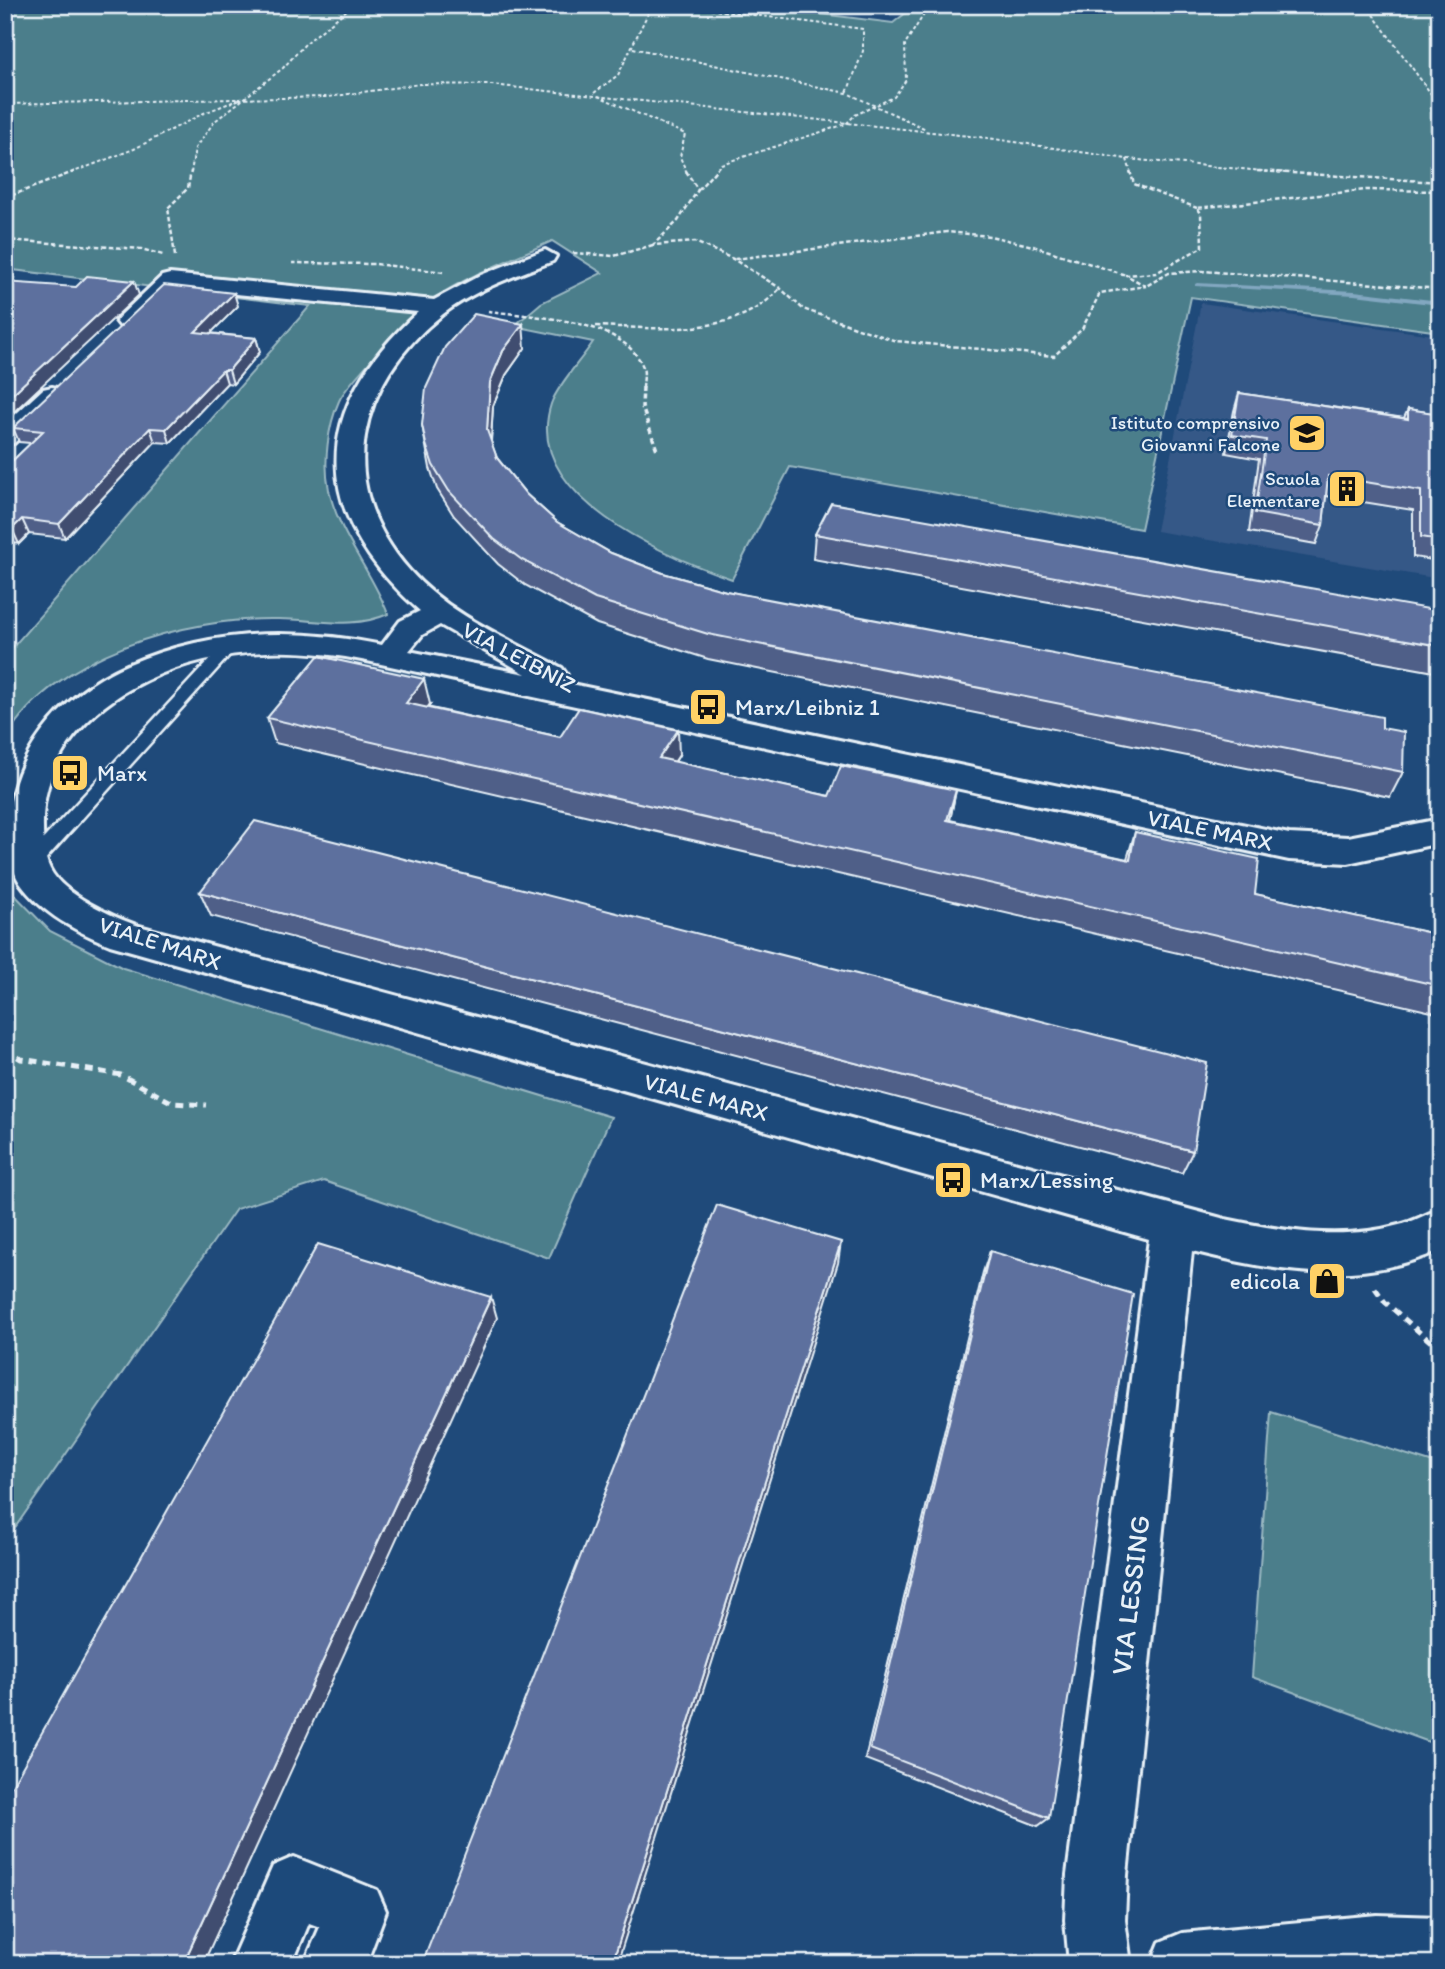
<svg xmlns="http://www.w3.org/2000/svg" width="1445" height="1969" viewBox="0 0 1445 1969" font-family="Itim,sans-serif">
<rect width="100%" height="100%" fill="#1f4a7a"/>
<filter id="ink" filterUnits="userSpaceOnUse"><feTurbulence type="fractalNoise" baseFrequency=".0143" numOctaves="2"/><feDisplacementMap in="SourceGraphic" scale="14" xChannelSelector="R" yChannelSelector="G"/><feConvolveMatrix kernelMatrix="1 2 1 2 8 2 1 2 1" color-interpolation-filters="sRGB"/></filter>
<g filter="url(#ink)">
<path fill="#365887" d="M 1201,303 L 1440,336 L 1440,579 L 1156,531 Z"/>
<g fill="#4b7e8b" stroke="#9ab8c2" stroke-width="2">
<path d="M 5,5 L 749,5 L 893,23 L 916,5 L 1440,5 L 1440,332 L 1191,297 L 1141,529 L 790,467 L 732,579 C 667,557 521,496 551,404 C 557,386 582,359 593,342 L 514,326 L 541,303 L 602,273 L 552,241 C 512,259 469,275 433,299 C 416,311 346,384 339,401 C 328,426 323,462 329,490 C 339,536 372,571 388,614 C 352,630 317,619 278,619 C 186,617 54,654 5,739 L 5,656 L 310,306 L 5,269 Z"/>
<path d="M 5,885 L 50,931 L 123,968 L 611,1117 L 549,1258 L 324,1181 L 236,1209 L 5,1542 Z"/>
<path d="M 1271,1412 L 1440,1465 L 1440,1746 L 1252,1677 Z"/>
</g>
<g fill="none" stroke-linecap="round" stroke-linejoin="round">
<path fill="#82a7c0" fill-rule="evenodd" d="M 1197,283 L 1354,291 L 1440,301 L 1440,305 L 1354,295 L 1195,286 L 1195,284 Z"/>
<defs>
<path id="lane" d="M 230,641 L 235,643 L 235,649 L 34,872 L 22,872 L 19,867 L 22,862 L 225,643 Z"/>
<g id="street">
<path d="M 545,250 L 556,256 L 553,261 C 516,276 475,289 443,314 C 356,383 333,485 410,571 C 450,616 511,640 562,668 L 567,675 L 562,682 L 1289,834 L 1348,837 L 1440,819 L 1440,843 L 1348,863 L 1289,860 L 367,661 C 294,646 216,647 147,680 C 89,708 41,759 43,827 C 43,841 44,857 50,869 C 63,895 113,917 139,926 L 1225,1219 C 1282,1231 1341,1241 1399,1225 C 1413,1222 1426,1214 1440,1209 L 1440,1250 C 1358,1287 1277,1272 1192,1251 L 1127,1875 L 1125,1920 L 1131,1964 L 1069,1964 L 1065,1920 L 1067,1875 L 1149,1239 L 110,945 C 77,932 41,913 20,883 C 11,869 8,848 8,832 C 8,757 61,694 127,665 C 209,629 295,627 382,645 L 400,621 L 420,611 C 310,514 308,411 418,312 L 175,288 L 136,326 L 120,326 L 116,321 L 120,316 L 162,276 L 170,274 L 434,300 L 481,275 ZM 440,625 L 526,674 L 409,651 L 422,635 Z"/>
<path d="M 52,387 L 61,389 L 64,394 L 61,399 L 14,443 L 5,446 L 5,424 L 43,389 Z"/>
<path d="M 294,1857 L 377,1890 L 386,1911 L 366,1964 L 304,1964 L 320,1927 L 309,1923 L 292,1964 L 230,1964 L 273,1866 Z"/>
<path d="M 1377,1915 L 1440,1917 L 1440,1964 L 1151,1964 L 1160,1942 L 1182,1933 Z"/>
</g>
</defs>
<use href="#lane" stroke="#e8f1f8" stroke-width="5"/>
<use href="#street" stroke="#e8f1f8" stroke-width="6"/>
<g stroke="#e8f1f8" stroke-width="2" stroke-dasharray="3.5 2.5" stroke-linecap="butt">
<path d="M 675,5 L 863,29 L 863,51 L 847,93"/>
<path d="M 1366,5 L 1440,106"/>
<path d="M 633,48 L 847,93 L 926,129"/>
<path d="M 594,93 L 618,75 L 652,5"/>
<path d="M 598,96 L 685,134 L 680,157 L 687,173"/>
<path d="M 5,104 L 328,97 L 420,84 L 492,85 L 988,138 L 1127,159 L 1286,173"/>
<path d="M 1127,159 L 1131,173"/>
<path d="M 71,173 L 134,149 L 204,113 L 240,99"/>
<path d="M 191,173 L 195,148 L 215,121 L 283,68 L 306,43 L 353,5"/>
<path d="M 713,173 L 721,164 L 846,124 L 855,115 L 894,97 L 906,80 L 905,44 L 930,5"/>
</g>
<g stroke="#e8f1f8" stroke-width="2.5" stroke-dasharray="4.5 2.5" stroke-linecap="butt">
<path d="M 686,171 L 698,190 L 678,221 L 653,245 L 695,242 L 733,259 L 780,288 L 803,309 L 896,341 L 1054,356 L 1082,329 L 1100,293 L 1146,286"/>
<path d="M 1130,171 L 1134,184 L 1197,208"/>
<path d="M 1257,171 L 1440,182"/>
<path d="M 698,190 L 715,171"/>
<path d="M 1440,191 L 1366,190 L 1197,208 L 1201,213 L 1202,247 L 1156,273 L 1126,275 L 1146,286 L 1169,273 L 1203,271 L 1440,289"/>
<path d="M 5,198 L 76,171"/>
<path d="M 5,240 L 141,249 L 163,255"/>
<path d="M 573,253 L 614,256 L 653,245"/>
<path d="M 175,256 L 168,208 L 188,188 L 191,171"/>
<path d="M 735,259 L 947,232 L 990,236 L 1033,246 L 1126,275"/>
<path d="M 292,263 L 375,264 L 444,272"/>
<path d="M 488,311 C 532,317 624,318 643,367 C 645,373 643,383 643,389"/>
<path d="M 596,326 C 657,328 736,339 780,288"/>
</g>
<path stroke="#e8f1f8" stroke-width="3.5" stroke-dasharray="5 3.5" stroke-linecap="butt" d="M 643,387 L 642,407 L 657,450"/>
<g stroke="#e8f1f8" stroke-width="5" stroke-dasharray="8 6" stroke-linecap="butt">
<path d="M 5,1050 L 21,1059 L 121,1075 L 173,1103 L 206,1105"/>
<path d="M 1375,1288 L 1385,1302 L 1440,1350"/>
</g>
<use href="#lane" fill="#1f4a7a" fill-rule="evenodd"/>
<use href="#street" fill="#1f4a7a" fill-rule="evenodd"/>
</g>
<g fill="#505f88" stroke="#e8f1f8" stroke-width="2">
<path d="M 238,306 L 210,333 L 256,338 L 260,352 L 233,384 L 227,383 L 170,443 L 155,442 L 65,538 L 29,534 L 19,544 L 7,542 L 5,544 L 5,468 L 31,443 L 19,442 L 13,428 Z"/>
<path d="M 525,348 L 506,375 L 493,406 L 491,442 L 497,458 L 526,494 L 557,522 L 611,553 L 663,573 L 726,591 L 1382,728 L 1403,772 L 1390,797 L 708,659 L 597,624 L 525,585 L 498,564 L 454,516 L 437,489 L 430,468 L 422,425 Z"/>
<path d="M 1239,393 L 1404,418 L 1408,409 L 1440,414 L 1440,561 L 1413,557 L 1413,510 L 1326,496 L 1323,525 L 1316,544 L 1249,532 L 1259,459 L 1226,453 L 1234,411 Z"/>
<path d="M 815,534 L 1440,611 L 1440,673 L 813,559 Z"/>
<path d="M 430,704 L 427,707 L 560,737 L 679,755 L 675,762 L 829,796 L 956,790 L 950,820 L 1127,859 L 1135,832 L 1255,894 L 1434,934 L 1434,924 L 1440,914 L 1440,1014 L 275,743 L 267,718 Z"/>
<path d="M 200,892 L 1193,1151 L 1182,1173 L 211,916 Z"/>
<path d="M 990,1251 L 1049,1818 L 1038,1826 L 865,1759 L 983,1272 Z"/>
</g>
<g fill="#414e6f" stroke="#e8f1f8" stroke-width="2">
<path d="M 134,281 L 139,295 L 5,420 L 5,401 Z"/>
<path d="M 234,293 L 238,306 L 199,345 L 195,332 Z"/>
<path d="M 523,324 L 525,348 L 506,375 L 493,406 L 490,454 L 487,430 L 490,382 L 503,351 Z"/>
<path d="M 256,338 L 260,352 L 233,384 L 229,370 Z"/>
<path d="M 223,370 L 227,383 L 170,443 L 166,429 Z"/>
<path d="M 150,428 L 155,442 L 65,538 L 59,524 Z"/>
<path d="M 22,519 L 29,534 L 19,544 L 12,529 Z"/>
<path d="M 424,679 L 430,704 L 412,728 L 406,703 Z"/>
<path d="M 678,730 L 679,755 L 660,784 L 659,758 Z"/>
<path d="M 956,790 L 951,815 L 942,845 L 947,820 Z"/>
<path d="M 841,1242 L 838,1263 L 617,1964 L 612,1964 Z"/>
<path d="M 491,1297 L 497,1318 L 203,1964 L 183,1964 Z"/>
</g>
<g fill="#5d6f9e" stroke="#e8f1f8" stroke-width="2">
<path d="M 87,276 L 134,281 L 5,401 L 5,282 L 76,287 Z"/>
<path d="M 164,285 L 234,293 L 195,332 L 256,338 L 229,370 L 223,370 L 166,429 L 150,428 L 59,524 L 22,519 L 12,529 L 5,528 L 5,468 L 43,431 L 13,428 Z"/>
<path d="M 474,314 L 523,324 L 503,351 L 490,382 L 487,430 L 497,458 L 526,494 L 557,522 L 611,553 L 663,573 L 726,591 L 1382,717 L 1382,728 L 1404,732 L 1403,772 L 708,634 L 595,599 L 522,560 L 494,539 L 449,491 L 433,465 L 426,444 L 422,425 L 426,388 L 445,347 Z"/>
<path d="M 1239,393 L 1408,419 L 1408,409 L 1440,414 L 1440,540 L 1421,537 L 1421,491 L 1328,476 L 1323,525 L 1255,513 L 1266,440 L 1232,435 Z"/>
<path d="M 831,503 L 1440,611 L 1440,646 L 815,534 Z"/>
<path d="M 318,656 L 424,679 L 406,703 L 560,737 L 579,708 L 678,730 L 659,758 L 829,796 L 841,766 L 956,790 L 947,820 L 1130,860 L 1135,832 L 1259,859 L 1255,894 L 1440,935 L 1440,986 L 267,718 Z"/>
<path d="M 255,821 L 1207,1063 L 1193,1151 L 200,892 Z"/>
<path d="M 717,1205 L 841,1242 L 612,1964 L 422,1964 Z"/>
<path d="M 318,1244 L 491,1297 L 183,1964 L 5,1964 L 5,1798 Z"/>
<path d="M 990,1251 L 1133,1294 L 1049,1818 L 870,1749 Z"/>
</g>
</g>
<defs>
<symbol id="school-square" viewBox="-11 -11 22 22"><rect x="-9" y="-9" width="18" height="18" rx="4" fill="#ffd166" stroke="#1f4a7a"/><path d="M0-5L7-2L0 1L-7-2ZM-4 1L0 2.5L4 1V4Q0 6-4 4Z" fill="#111"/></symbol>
<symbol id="building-square" viewBox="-11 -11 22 22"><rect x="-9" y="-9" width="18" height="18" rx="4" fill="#ffd166" stroke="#1f4a7a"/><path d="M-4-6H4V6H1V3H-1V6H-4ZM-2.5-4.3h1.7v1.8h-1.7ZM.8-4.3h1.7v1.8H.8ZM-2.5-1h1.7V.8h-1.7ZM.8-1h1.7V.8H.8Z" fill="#111"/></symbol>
<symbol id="bus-square" viewBox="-11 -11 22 22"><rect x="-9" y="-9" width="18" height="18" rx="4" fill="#ffd166" stroke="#1f4a7a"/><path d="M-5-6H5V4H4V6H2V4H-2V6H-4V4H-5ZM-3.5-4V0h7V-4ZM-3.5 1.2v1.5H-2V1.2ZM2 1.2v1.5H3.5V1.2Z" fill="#111"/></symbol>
<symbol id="shop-square" viewBox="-11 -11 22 22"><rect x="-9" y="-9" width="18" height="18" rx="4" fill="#ffd166" stroke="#1f4a7a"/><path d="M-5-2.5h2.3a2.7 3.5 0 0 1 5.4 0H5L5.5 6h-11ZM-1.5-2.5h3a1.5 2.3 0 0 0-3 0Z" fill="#111"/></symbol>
</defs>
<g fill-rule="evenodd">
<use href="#school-square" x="1285" y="411" width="44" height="44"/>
<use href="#building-square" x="1325" y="467" width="44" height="44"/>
<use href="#bus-square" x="686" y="685" width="44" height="44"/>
<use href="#bus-square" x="48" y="751" width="44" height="44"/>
<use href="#bus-square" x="931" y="1158" width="44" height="44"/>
<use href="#shop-square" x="1305" y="1259" width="44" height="44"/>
</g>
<g text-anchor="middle" stroke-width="5" stroke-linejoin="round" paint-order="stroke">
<g font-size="19" fill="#e8f1f8" stroke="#1f4a7a" text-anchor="end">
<text x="1280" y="429">Istituto comprensivo<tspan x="1280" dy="22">Giovanni Falcone</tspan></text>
<text x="1320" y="485">Scuola<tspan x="1320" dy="22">Elementare</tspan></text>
</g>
<g font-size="23" fill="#e8f1f8" stroke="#1f4a7a">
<text transform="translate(519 657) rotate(28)" y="8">VIA LEIBNIZ</text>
<text transform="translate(1210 830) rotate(12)" y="8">VIALE MARX</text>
<text transform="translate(160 943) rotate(18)" y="8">VIALE MARX</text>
<text transform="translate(706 1097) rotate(15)" y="8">VIALE MARX</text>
</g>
<g font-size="23" fill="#e8f1f8" stroke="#1f4a7a" text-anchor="start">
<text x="735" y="715">Marx/Leibniz 1</text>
<text x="97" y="781">Marx</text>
<text x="980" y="1188">Marx/Lessing</text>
<text x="1300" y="1289" text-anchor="end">edicola</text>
</g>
<g font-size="28" fill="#e8f1f8" stroke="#1f4a7a">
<text transform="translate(1130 1595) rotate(-83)" y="10">VIA LESSING</text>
</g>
</g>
<rect width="1445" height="1969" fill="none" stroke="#1f4a7a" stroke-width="28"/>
<rect x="14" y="14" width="1417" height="1941" fill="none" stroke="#e8f1f8" stroke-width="2.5" filter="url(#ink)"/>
</svg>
